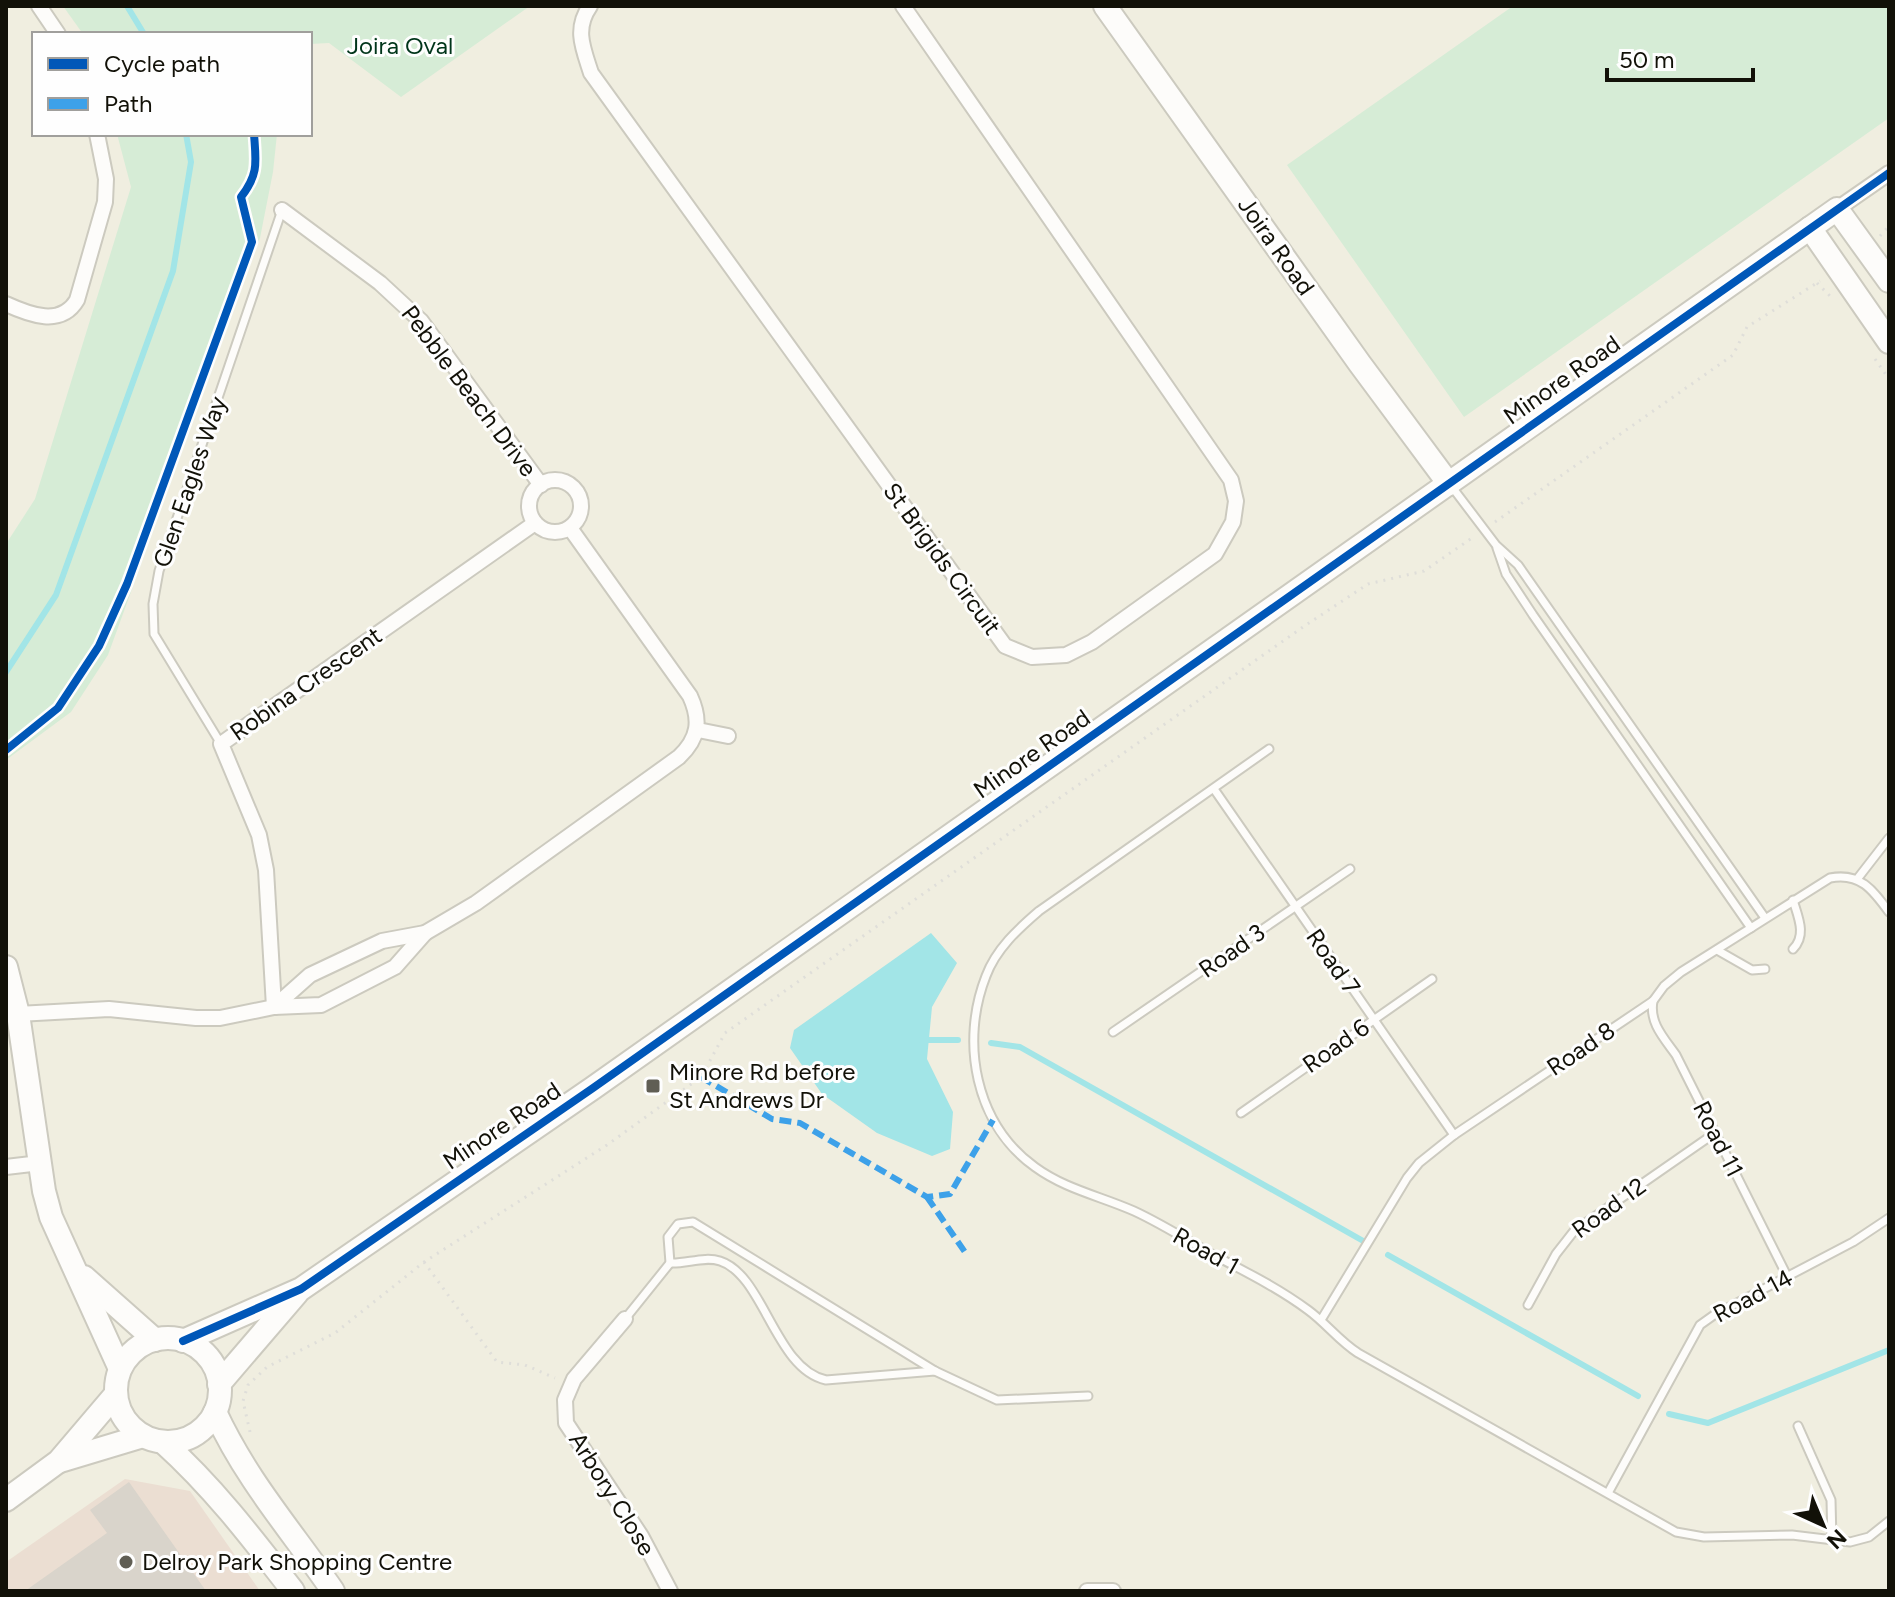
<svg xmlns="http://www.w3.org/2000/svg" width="1895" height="1597" viewBox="0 0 1895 1597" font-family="Figtree,sans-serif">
<rect width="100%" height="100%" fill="#f0eee0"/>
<path fill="#ebded2" d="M 125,1479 L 190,1491 L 260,1591 L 6,1591 L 6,1562 Z"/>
<g fill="#d6ecd6">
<path d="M 63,6 L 530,6 L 401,97 L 329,43 L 310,44 L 310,34 L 83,34 Z"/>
<path d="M 1513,6 L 1889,6 L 1889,118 L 1464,417 L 1287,165 Z"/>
<path d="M 117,134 L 277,134 L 273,172 L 260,238 L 108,655 L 71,712 L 6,760 L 6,544 L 35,499 L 131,187 Z"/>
</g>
<path fill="#a2e5e7" d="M 931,933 L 957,963 L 932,1007 L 927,1059 L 953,1112 L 950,1149 L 932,1156 L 877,1133 L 822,1094 L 790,1048 L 794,1030 Z"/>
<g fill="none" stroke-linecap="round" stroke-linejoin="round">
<g stroke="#a2e5e7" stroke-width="6">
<path d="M 127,6 L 144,34"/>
<path d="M 6,672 L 56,595 L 173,271 L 191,162 L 186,134"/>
<path d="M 922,1040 L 958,1040"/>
<path d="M 991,1043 L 1020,1047 L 1365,1242"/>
<path d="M 1388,1255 L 1638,1396"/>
<path d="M 1669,1414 L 1708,1423 L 1889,1350"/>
</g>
</g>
<path fill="#d9d4cb" d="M 129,1482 L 206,1591 L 25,1591 L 107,1533 L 90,1510 Z"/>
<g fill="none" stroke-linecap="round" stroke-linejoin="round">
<defs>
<g id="lane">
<path d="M 1452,487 L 1496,545 L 1518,565 L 1765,918"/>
<path d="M 1497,548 L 1506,574 L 1533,615 L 1751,928"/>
<path d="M 221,744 L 154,634 L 153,604 L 159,571 L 282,210"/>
<path d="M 1269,749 L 1039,911 C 1018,929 996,949 986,976 C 960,1042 975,1124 1035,1167 C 1065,1189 1100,1196 1134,1211 C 1160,1223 1184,1238 1208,1252 C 1242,1270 1277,1287 1308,1310 C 1326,1323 1339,1341 1358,1353 L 1676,1532 L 1704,1537 L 1792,1535 L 1850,1542 L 1869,1537 L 1889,1521"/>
<path d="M 1214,789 L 1454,1135"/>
<path d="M 1858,878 L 1889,838"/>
<path d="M 1793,900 C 1798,917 1807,935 1793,949"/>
<path d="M 1717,950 L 1752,970 L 1765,969"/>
<path d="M 1653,1001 C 1649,1023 1664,1038 1676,1055 L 1788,1278"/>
<path d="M 1113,1032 L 1350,869"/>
<path d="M 1241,1113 L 1432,979"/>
<path d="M 670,1263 C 686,1264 704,1256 720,1261 C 764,1275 775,1369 826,1380 L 935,1371"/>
<path d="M 1528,1305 L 1556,1254 L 1574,1231 L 1715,1133"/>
<path d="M 625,1319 L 670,1263 L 668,1237 L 678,1224 L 693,1222 L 935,1371 L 997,1400 L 1088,1396"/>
<path d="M 1321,1320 L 1407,1178 L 1419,1163 L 1454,1135 L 1653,1001 L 1664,986 L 1681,972 L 1830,878 C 1860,872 1873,890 1889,912"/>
<path d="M 1798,1426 L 1831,1500 L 1832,1540"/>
<path d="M 1608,1493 L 1700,1325 L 1714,1315 L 1853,1242 L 1889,1218"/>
</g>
<g id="street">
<path d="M 39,6 L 58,34"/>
<path d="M 590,6 C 574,29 583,48 591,73 L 1005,646 L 1032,657 L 1066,655 L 1092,642 L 1215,554 L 1233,522 L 1236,501 L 1231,480 L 903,6"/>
<path d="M 1837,209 L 1889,173"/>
<path d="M 282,210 L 380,283 L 421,321 L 541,485"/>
<path d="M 6,304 C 30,315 61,327 77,300 L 105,202 L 106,179 L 97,134"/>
<circle cx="555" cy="506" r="26"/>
<path d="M 698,730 L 728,736"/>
<path d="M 274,1007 L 310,975 L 382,941 L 425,933 L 476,903 L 679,757 C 699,738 701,720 690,696 L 570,528"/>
<path d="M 274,1007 L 266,870 L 259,835 L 221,744 L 535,523"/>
<path d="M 18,1014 L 109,1009 L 196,1018 L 220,1018 L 274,1007 L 321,1005 L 395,967 L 425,933"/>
<path d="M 6,1167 L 40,1163"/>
<path d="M 625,1319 L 574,1379 L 565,1400 L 566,1423 L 641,1536 L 670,1591"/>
<path d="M 1087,1591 L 1113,1591"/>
</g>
<g id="secondary">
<path d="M 1105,6 L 1360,364 L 1449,484"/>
<path d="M 1810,228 L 1889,342"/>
<path d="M 6,967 L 18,1014 L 44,1191 L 51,1217 L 120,1369"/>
<path d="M 84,1277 L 155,1340"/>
<circle cx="168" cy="1390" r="52"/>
<path d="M 183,1341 L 301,1289 L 593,1088 L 1837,209 L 1889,281"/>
<path d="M 219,1384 L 297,1293"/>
<path d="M 215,1412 C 247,1481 291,1530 333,1591"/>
<path d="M 163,1442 C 213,1487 252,1538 293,1591"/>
<path d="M 60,1461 L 143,1436"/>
<path d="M 6,1500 L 59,1461 L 116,1394"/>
</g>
</defs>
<use href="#lane" stroke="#cccabf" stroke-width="11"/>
<use href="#street" stroke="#cccabf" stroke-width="18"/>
<use href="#secondary" stroke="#cccabf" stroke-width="26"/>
<g stroke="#dfded9" stroke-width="3" stroke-dasharray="2 6" stroke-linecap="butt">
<path d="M 1880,236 L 1889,226"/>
<path d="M 1817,283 L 1831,297"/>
<path d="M 1875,359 L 1889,379"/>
<path d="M 1495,522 L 1733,355 L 1747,327 L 1820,281"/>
<path d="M 424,1262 L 497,1362 L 525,1365 L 555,1378"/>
<path d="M 250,1432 L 243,1401 L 248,1385 L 267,1367 L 335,1333 L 424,1262 L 607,1145 L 701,1077 L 725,1033 L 1303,627 L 1368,584 L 1424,571 L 1472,538"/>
</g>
<use href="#lane" stroke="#fdfcfa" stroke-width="7"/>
<use href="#street" stroke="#fdfcfa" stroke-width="14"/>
<use href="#secondary" stroke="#fdfcfa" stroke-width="22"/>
<g stroke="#3da1e9" stroke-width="6" stroke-dasharray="12 6" stroke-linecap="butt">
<path d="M 701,1077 L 772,1119 L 800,1123 L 927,1197 L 950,1194 L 993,1120"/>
<path d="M 927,1197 L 967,1255"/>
</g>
<defs>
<g id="cycleway">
<path d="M 6,750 L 58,708 L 99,646 L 127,584 L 252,242 L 241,197 C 259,174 256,162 254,134"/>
<path d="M 183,1341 L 301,1289 L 593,1088 L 1889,173"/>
</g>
</defs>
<use href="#cycleway" stroke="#fefefe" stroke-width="13"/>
<use href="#cycleway" stroke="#0057b8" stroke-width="8"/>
</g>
<g fill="#605e54" stroke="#fefefe" stroke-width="3">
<rect x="645" y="1078" width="16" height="16" rx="4"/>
<circle cx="126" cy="1562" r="8"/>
</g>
<g text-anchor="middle" stroke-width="6" stroke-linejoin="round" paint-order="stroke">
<g font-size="24" fill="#00351a" stroke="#fefefe">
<text x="400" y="54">Joira Oval</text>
</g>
<g font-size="24" fill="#121108" stroke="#fefefe">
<text transform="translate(1276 246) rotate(55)" y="8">Joira Road</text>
<text transform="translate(1562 380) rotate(-35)" y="8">Minore Road</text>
<text transform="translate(469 391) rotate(53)" y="8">Pebble Beach Drive</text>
<text transform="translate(190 482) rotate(-71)" y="8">Glen Eagles Way</text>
<text transform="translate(942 559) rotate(54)" y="8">St Brigids Circuit</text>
<text transform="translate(306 684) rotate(-35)" y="8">Robina Crescent</text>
<text transform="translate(1032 754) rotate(-35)" y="8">Minore Road</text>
<text transform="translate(1232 951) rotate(-35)" y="8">Road 3</text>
<text transform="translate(1333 962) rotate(55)" y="8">Road 7</text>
<text transform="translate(1336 1046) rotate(-35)" y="8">Road 6</text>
<text transform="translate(1581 1049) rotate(-34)" y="8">Road 8</text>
<text transform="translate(502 1126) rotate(-34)" y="8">Minore Road</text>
<text transform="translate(1718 1139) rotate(63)" y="8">Road 11</text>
<text transform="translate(1609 1208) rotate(-36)" y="8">Road 12</text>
<text transform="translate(1206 1251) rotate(29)" y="8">Road 1</text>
<text transform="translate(1753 1296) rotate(-28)" y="8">Road 14</text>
<text transform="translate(612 1494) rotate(58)" y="8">Arbory Close</text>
</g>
<g font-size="24" fill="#121108" stroke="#fefefe" text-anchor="start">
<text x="669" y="1080">Minore Rd before<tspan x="669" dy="28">St Andrews Dr</tspan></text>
<text x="142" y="1570">Delroy Park Shopping Centre</text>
</g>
</g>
<rect width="1895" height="1597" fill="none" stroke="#121108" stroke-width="16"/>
<rect x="32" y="32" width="280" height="104" fill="#fefefe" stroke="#a09f9c" stroke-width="2"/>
<rect x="48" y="58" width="40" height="12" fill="#0057b8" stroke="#a09f9c" stroke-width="2"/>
<text x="104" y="72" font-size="24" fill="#121108">Cycle path</text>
<rect x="48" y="98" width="40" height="12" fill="#3da1e9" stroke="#a09f9c" stroke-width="2"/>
<text x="104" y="112" font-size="24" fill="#121108">Path</text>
<g transform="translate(1823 1525) rotate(136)" stroke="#fefefe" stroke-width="6" paint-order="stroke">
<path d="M0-6L14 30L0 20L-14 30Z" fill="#121108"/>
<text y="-12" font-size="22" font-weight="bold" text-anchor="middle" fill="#121108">N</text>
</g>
<path d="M1607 68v12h146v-12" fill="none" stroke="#121108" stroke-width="4"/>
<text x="1619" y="68" font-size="24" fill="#121108" stroke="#fefefe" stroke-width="6" paint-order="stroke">50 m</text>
</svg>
